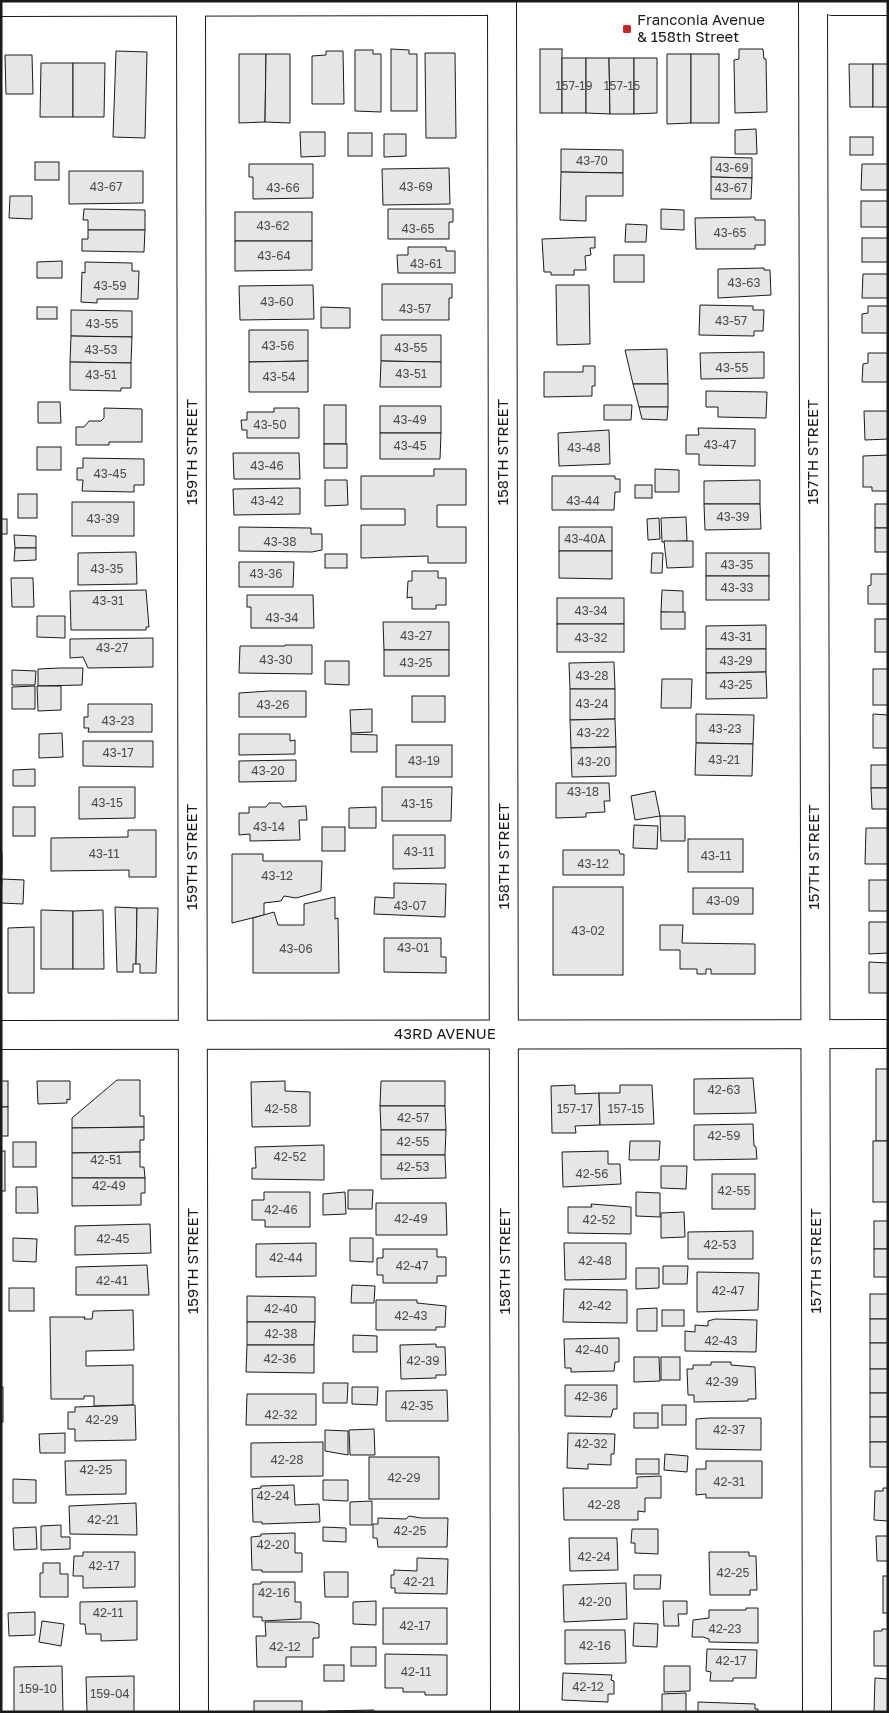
<svg xmlns="http://www.w3.org/2000/svg" width="889" height="1713" viewBox="0 0 889 1713" font-family="'Golos Text',sans-serif">
<rect width="100%" height="100%" fill="#fff"/>
<g fill="#e6e6e6" stroke="#1a1a1a">
<path d="M 391,49 L 409,50 L 409,54 L 417,54 L 417,111 L 391,111 Z"/>
<rect x="540" y="49" width="22" height="64"/>
<path d="M 739,49 L 763,49 L 764,59 L 766,59 L 767,112 L 735,113 L 734,60 L 739,59 Z"/>
<path d="M 355,50 L 373,50 L 373,54 L 381,54 L 381,112 L 355,111 Z"/>
<path d="M 116,51 L 147,52 L 145,138 L 113,137 Z"/>
<path d="M 326,51 L 343,51 L 344,104 L 312,104 L 312,56 L 326,55 Z"/>
<path d="M 425,53 L 455,53 L 456,138 L 426,138 Z"/>
<path d="M 239,54 L 266,54 L 265,122 L 239,123 Z"/>
<path d="M 266,54 L 290,54 L 290,123 L 265,122 Z"/>
<path d="M 667,54 L 691,54 L 691,123 L 667,124 Z"/>
<rect x="691" y="54" width="28" height="69"/>
<path d="M 5,55 L 32,55 L 33,94 L 6,94 Z"/>
<rect x="562" y="58" width="24" height="55"/>
<path d="M 586,58 L 609,58 L 610,114 L 586,113 Z"/>
<path d="M 609,58 L 634,58 L 634,114 L 610,114 Z"/>
<path d="M 634,58 L 657,58 L 657,113 L 634,114 Z"/>
<path d="M 41,63 L 73,63 L 73,117 L 40,117 Z"/>
<path d="M 73,63 L 105,63 L 104,117 L 73,117 Z"/>
<path d="M 849,64 L 873,64 L 873,107 L 850,107 Z"/>
<rect x="873" y="64" width="15" height="43"/>
<path d="M 756,129 L 757,154 L 735,154 L 735,130 Z"/>
<path d="M 300,132 L 325,132 L 325,156 L 301,157 Z"/>
<rect x="348" y="133" width="24" height="23"/>
<path d="M 384,134 L 406,134 L 406,156 L 384,157 Z"/>
<rect x="850" y="137" width="23" height="18"/>
<path d="M 561,149 L 623,150 L 623,173 L 561,172 Z"/>
<path d="M 711,157 L 752,158 L 752,178 L 711,177 Z"/>
<rect x="35" y="162" width="24" height="18"/>
<path d="M 249,164 L 313,164 L 313,198 L 253,199 L 253,177 L 249,177 Z"/>
<path d="M 862,164 L 888,164 L 888,190 L 861,190 Z"/>
<path d="M 449,168 L 450,204 L 383,205 L 382,169 Z"/>
<path d="M 69,171 L 143,171 L 143,203 L 69,204 Z"/>
<path d="M 561,172 L 623,173 L 623,196 L 586,196 L 586,221 L 560,220 Z"/>
<path d="M 711,177 L 752,178 L 751,199 L 711,199 Z"/>
<path d="M 10,196 L 32,196 L 32,219 L 9,218 Z"/>
<rect x="861" y="201" width="27" height="26"/>
<path d="M 84,209 L 145,210 L 145,230 L 88,230 L 88,220 L 83,220 Z"/>
<path d="M 388,209 L 453,209 L 453,222 L 449,222 L 449,239 L 388,239 Z"/>
<path d="M 661,209 L 684,210 L 684,230 L 661,229 Z"/>
<rect x="235" y="212" width="77" height="29"/>
<path d="M 755,217 L 755,220 L 765,220 L 765,245 L 755,245 L 755,249 L 696,249 L 695,218 Z"/>
<path d="M 626,224 L 647,225 L 646,242 L 625,242 Z"/>
<path d="M 88,230 L 145,230 L 144,252 L 82,251 L 82,239 L 88,239 Z"/>
<path d="M 595,237 L 595,248 L 590,248 L 591,255 L 585,256 L 586,270 L 574,270 L 574,275 L 551,275 L 551,272 L 544,272 L 542,239 Z"/>
<rect x="862" y="238" width="26" height="24"/>
<path d="M 235,241 L 312,241 L 312,270 L 235,271 Z"/>
<path d="M 408,247 L 446,247 L 446,251 L 455,251 L 455,273 L 398,273 L 397,255 L 408,255 Z"/>
<rect x="614" y="255" width="30" height="27"/>
<path d="M 62,261 L 62,278 L 37,278 L 37,262 Z"/>
<path d="M 85,262 L 132,263 L 132,271 L 139,271 L 138,299 L 97,299 L 97,303 L 81,302 L 82,272 L 85,273 Z"/>
<path d="M 764,268 L 764,270 L 770,270 L 771,295 L 718,298 L 718,269 Z"/>
<path d="M 863,274 L 888,274 L 888,298 L 862,298 Z"/>
<path d="M 382,284 L 452,284 L 452,298 L 449,298 L 449,320 L 382,320 Z"/>
<path d="M 313,285 L 314,319 L 240,320 L 239,286 Z"/>
<path d="M 556,285 L 589,285 L 590,344 L 557,345 Z"/>
<path d="M 700,305 L 753,306 L 753,310 L 764,310 L 763,331 L 754,331 L 754,336 L 699,335 Z"/>
<path d="M 868,306 L 888,306 L 888,333 L 862,333 L 862,314 L 868,313 Z"/>
<rect x="37" y="307" width="20" height="12"/>
<path d="M 321,307 L 350,308 L 350,328 L 321,328 Z"/>
<path d="M 71,310 L 132,311 L 132,337 L 71,336 Z"/>
<path d="M 249,330 L 308,330 L 308,361 L 249,362 Z"/>
<path d="M 381,335 L 441,335 L 441,362 L 381,361 Z"/>
<path d="M 71,336 L 132,337 L 131,363 L 70,362 Z"/>
<path d="M 667,349 L 668,384 L 633,384 L 625,350 Z"/>
<path d="M 764,352 L 764,378 L 701,379 L 700,353 Z"/>
<path d="M 868,353 L 888,353 L 888,382 L 862,382 L 863,364 L 868,363 Z"/>
<path d="M 308,361 L 308,392 L 249,392 L 249,362 Z"/>
<path d="M 381,361 L 441,362 L 441,387 L 380,387 Z"/>
<path d="M 70,362 L 131,363 L 131,388 L 121,388 L 121,391 L 70,390 Z"/>
<path d="M 583,366 L 595,366 L 595,386 L 592,386 L 592,396 L 544,397 L 544,372 L 583,372 Z"/>
<path d="M 633,384 L 668,384 L 668,407 L 639,407 Z"/>
<path d="M 706,391 L 767,392 L 766,418 L 718,417 L 718,407 L 706,407 Z"/>
<path d="M 38,402 L 60,402 L 61,423 L 38,423 Z"/>
<rect x="324" y="405" width="22" height="39"/>
<path d="M 604,405 L 632,405 L 631,420 L 604,420 Z"/>
<rect x="380" y="406" width="61" height="27"/>
<path d="M 639,407 L 668,407 L 667,420 L 642,419 Z"/>
<path d="M 104,408 L 142,409 L 142,442 L 109,442 L 109,445 L 76,445 L 76,427 L 84,427 L 89,421 L 101,421 L 104,418 Z"/>
<path d="M 274,408 L 299,408 L 299,438 L 247,438 L 247,430 L 242,430 L 241,420 L 247,420 L 247,412 L 274,412 Z"/>
<path d="M 864,411 L 888,411 L 888,439 L 865,440 Z"/>
<path d="M 698,428 L 755,429 L 755,466 L 699,465 L 699,454 L 686,454 L 686,435 L 699,435 Z"/>
<path d="M 609,430 L 610,464 L 559,466 L 558,433 Z"/>
<path d="M 380,433 L 441,433 L 440,459 L 380,459 Z"/>
<rect x="324" y="444" width="23" height="24"/>
<rect x="37" y="447" width="24" height="23"/>
<path d="M 233,453 L 299,453 L 300,479 L 234,479 Z"/>
<path d="M 888,455 L 888,491 L 872,491 L 872,487 L 863,487 L 863,456 Z"/>
<path d="M 83,458 L 144,459 L 144,485 L 134,485 L 134,492 L 82,491 L 83,480 L 77,480 L 77,468 L 83,468 Z"/>
<path d="M 434,469 L 466,469 L 466,505 L 437,505 L 437,527 L 466,527 L 466,563 L 428,563 L 428,556 L 361,558 L 361,525 L 405,525 L 405,509 L 361,509 L 361,476 L 434,476 Z"/>
<path d="M 655,469 L 679,470 L 679,492 L 655,492 Z"/>
<path d="M 552,476 L 615,476 L 615,479 L 620,479 L 620,492 L 615,492 L 614,510 L 552,510 Z"/>
<path d="M 325,480 L 347,480 L 348,505 L 325,506 Z"/>
<path d="M 760,480 L 760,504 L 704,504 L 704,481 Z"/>
<rect x="635" y="485" width="17" height="13"/>
<path d="M 300,488 L 300,514 L 234,515 L 233,489 Z"/>
<rect x="18" y="494" width="19" height="24"/>
<rect x="72" y="502" width="62" height="34"/>
<path d="M 704,504 L 760,504 L 761,529 L 705,530 Z"/>
<rect x="875" y="504" width="13" height="24"/>
<path d="M 686,517 L 687,541 L 662,542 L 661,518 Z"/>
<path d="M 659,518 L 660,539 L 648,540 L 647,519 Z"/>
<rect x="1" y="519" width="6" height="15"/>
<path d="M 239,527 L 311,528 L 311,534 L 322,534 L 322,550 L 312,552 L 239,551 Z"/>
<rect x="559" y="527" width="53" height="24"/>
<rect x="875" y="528" width="13" height="24"/>
<path d="M 14,535 L 36,536 L 36,548 L 15,548 Z"/>
<path d="M 664,541 L 693,541 L 693,567 L 667,568 Z"/>
<path d="M 15,548 L 36,548 L 36,560 L 14,561 Z"/>
<path d="M 559,551 L 612,551 L 612,579 L 559,578 Z"/>
<path d="M 136,552 L 137,584 L 78,585 L 78,553 Z"/>
<path d="M 652,553 L 663,553 L 662,573 L 651,573 Z"/>
<rect x="706" y="553" width="63" height="23"/>
<rect x="325" y="554" width="22" height="14"/>
<path d="M 239,562 L 294,562 L 293,587 L 239,587 Z"/>
<path d="M 412,571 L 438,571 L 438,578 L 446,578 L 446,605 L 436,605 L 436,609 L 412,609 L 412,597 L 407,598 L 408,581 L 412,581 Z"/>
<path d="M 871,574 L 888,574 L 888,604 L 868,604 L 868,586 L 871,585 Z"/>
<rect x="706" y="576" width="63" height="24"/>
<path d="M 11,578 L 33,578 L 34,607 L 12,607 Z"/>
<path d="M 146,590 L 149,627 L 146,627 L 146,630 L 71,630 L 70,591 Z"/>
<path d="M 662,590 L 683,591 L 683,613 L 661,612 Z"/>
<path d="M 247,595 L 313,595 L 314,628 L 251,628 L 251,607 L 247,607 Z"/>
<rect x="557" y="598" width="67" height="26"/>
<rect x="661" y="612" width="24" height="17"/>
<path d="M 37,616 L 65,616 L 65,638 L 37,637 Z"/>
<rect x="875" y="619" width="13" height="33"/>
<path d="M 383,622 L 449,622 L 449,650 L 384,650 Z"/>
<rect x="557" y="624" width="67" height="28"/>
<path d="M 766,625 L 766,649 L 706,649 L 706,626 Z"/>
<path d="M 153,638 L 153,667 L 88,668 L 83,657 L 70,658 L 70,639 Z"/>
<path d="M 285,645 L 312,645 L 312,674 L 239,673 L 240,646 L 285,646 Z"/>
<path d="M 706,649 L 766,649 L 766,672 L 706,673 Z"/>
<rect x="384" y="650" width="65" height="26"/>
<path d="M 325,661 L 349,661 L 349,685 L 325,684 Z"/>
<path d="M 614,662 L 615,689 L 570,689 L 569,663 Z"/>
<path d="M 60,668 L 83,668 L 82,685 L 38,686 L 38,669 Z"/>
<rect x="873" y="669" width="15" height="36"/>
<path d="M 12,670 L 36,671 L 35,685 L 12,685 Z"/>
<path d="M 766,672 L 767,698 L 706,699 L 706,673 Z"/>
<path d="M 662,679 L 692,679 L 691,708 L 661,708 Z"/>
<path d="M 35,686 L 35,709 L 12,709 L 12,687 Z"/>
<path d="M 37,686 L 61,686 L 61,710 L 38,711 Z"/>
<path d="M 570,689 L 615,689 L 615,719 L 570,720 Z"/>
<path d="M 269,691 L 306,691 L 306,717 L 239,717 L 239,693 Z"/>
<rect x="412" y="696" width="33" height="26"/>
<path d="M 88,704 L 152,704 L 152,732 L 88,732 L 89,728 L 84,728 L 84,717 L 88,717 Z"/>
<path d="M 372,709 L 372,732 L 351,733 L 350,710 Z"/>
<path d="M 696,714 L 754,715 L 753,744 L 696,743 Z"/>
<path d="M 873,714 L 888,715 L 888,748 L 873,748 Z"/>
<path d="M 615,719 L 616,747 L 571,748 L 570,720 Z"/>
<path d="M 62,733 L 63,757 L 39,758 L 39,734 Z"/>
<path d="M 239,734 L 290,734 L 290,741 L 295,740 L 295,754 L 239,755 Z"/>
<path d="M 351,734 L 377,735 L 377,752 L 351,752 Z"/>
<path d="M 83,741 L 153,741 L 153,767 L 83,766 Z"/>
<path d="M 696,743 L 753,744 L 752,776 L 695,775 Z"/>
<rect x="396" y="745" width="56" height="32"/>
<path d="M 616,747 L 616,776 L 572,777 L 571,748 Z"/>
<path d="M 296,760 L 296,781 L 239,782 L 239,761 Z"/>
<rect x="871" y="765" width="17" height="23"/>
<path d="M 35,769 L 35,786 L 13,786 L 13,770 Z"/>
<path d="M 556,783 L 609,783 L 610,801 L 604,801 L 605,812 L 586,813 L 586,817 L 556,818 Z"/>
<path d="M 79,787 L 135,787 L 135,818 L 79,819 Z"/>
<path d="M 382,787 L 452,787 L 451,821 L 382,821 Z"/>
<path d="M 871,788 L 888,788 L 888,809 L 872,809 Z"/>
<path d="M 655,791 L 660,816 L 635,820 L 631,796 Z"/>
<path d="M 269,803 L 280,803 L 283,807 L 306,806 L 307,820 L 299,820 L 300,840 L 250,841 L 250,834 L 239,835 L 239,813 L 249,813 L 249,807 L 266,807 Z"/>
<rect x="13" y="807" width="22" height="29"/>
<path d="M 376,807 L 376,828 L 349,828 L 349,808 Z"/>
<path d="M 660,816 L 685,816 L 685,841 L 661,841 Z"/>
<path d="M 634,825 L 658,826 L 657,849 L 633,848 Z"/>
<rect x="322" y="827" width="23" height="24"/>
<path d="M 866,828 L 888,828 L 888,864 L 865,864 Z"/>
<path d="M 128,830 L 156,830 L 156,877 L 129,877 L 129,870 L 51,871 L 51,838 L 128,837 Z"/>
<path d="M 393,835 L 445,835 L 445,868 L 393,869 Z"/>
<rect x="688" y="839" width="55" height="33"/>
<path d="M 563,850 L 619,850 L 620,854 L 624,854 L 624,875 L 563,875 Z"/>
<rect x="1" y="853" width="1" height="21"/>
<path d="M 232,854 L 263,854 L 263,861 L 322,861 L 321,891 L 296,898 L 284,896 L 281,901 L 264,903 L 264,915 L 232,923 Z"/>
<path d="M 2,879 L 24,880 L 23,904 L 1,903 Z"/>
<rect x="869" y="880" width="19" height="31"/>
<path d="M 394,883 L 446,884 L 445,917 L 374,914 L 375,897 L 394,898 Z"/>
<rect x="553" y="887" width="70" height="88"/>
<rect x="693" y="888" width="60" height="26"/>
<path d="M 335,897 L 335,919 L 338,918 L 339,973 L 253,973 L 253,918 L 274,912 L 278,925 L 304,925 L 304,904 Z"/>
<path d="M 115,907 L 137,908 L 136,964 L 133,964 L 133,972 L 117,972 Z"/>
<path d="M 137,908 L 158,908 L 156,973 L 140,973 L 140,964 L 136,964 Z"/>
<path d="M 41,910 L 73,911 L 73,969 L 41,969 Z"/>
<path d="M 103,910 L 104,969 L 73,969 L 73,911 Z"/>
<path d="M 869,922 L 888,922 L 888,953 L 869,954 Z"/>
<path d="M 660,925 L 683,925 L 682,943 L 755,944 L 755,974 L 711,974 L 711,969 L 706,969 L 706,974 L 697,974 L 697,969 L 680,969 L 680,950 L 660,950 Z"/>
<path d="M 34,927 L 34,993 L 8,993 L 8,928 Z"/>
<path d="M 384,938 L 441,938 L 441,957 L 446,957 L 446,973 L 384,972 Z"/>
<path d="M 869,962 L 888,963 L 888,993 L 869,993 Z"/>
<rect x="876" y="1069" width="12" height="72"/>
<path d="M 753,1078 L 756,1113 L 694,1114 L 694,1079 Z"/>
<path d="M 117,1080 L 140,1080 L 140,1116 L 144,1116 L 144,1127 L 72,1128 L 72,1118 Z"/>
<rect x="1" y="1081" width="7" height="26"/>
<path d="M 37,1081 L 70,1081 L 70,1100 L 67,1099 L 67,1103 L 38,1104 Z"/>
<path d="M 285,1081 L 285,1091 L 310,1092 L 310,1126 L 252,1127 L 251,1082 Z"/>
<path d="M 381,1081 L 445,1081 L 445,1106 L 380,1106 Z"/>
<path d="M 575,1085 L 575,1094 L 599,1093 L 600,1125 L 575,1126 L 576,1133 L 552,1133 L 551,1086 Z"/>
<path d="M 620,1085 L 652,1085 L 654,1124 L 600,1125 L 599,1093 L 620,1093 Z"/>
<path d="M 380,1106 L 445,1106 L 446,1130 L 381,1130 Z"/>
<rect x="1" y="1107" width="7" height="29"/>
<path d="M 753,1124 L 754,1146 L 756,1147 L 757,1159 L 694,1160 L 694,1125 Z"/>
<path d="M 144,1127 L 144,1140 L 140,1140 L 140,1152 L 72,1153 L 72,1128 Z"/>
<path d="M 381,1130 L 446,1130 L 445,1155 L 381,1155 Z"/>
<path d="M 630,1141 L 660,1141 L 659,1160 L 629,1160 Z"/>
<rect x="873" y="1141" width="15" height="61"/>
<rect x="13" y="1142" width="23" height="25"/>
<path d="M 324,1145 L 324,1180 L 252,1179 L 252,1168 L 256,1168 L 255,1147 Z"/>
<rect x="1" y="1151" width="4" height="40"/>
<path d="M 608,1151 L 608,1164 L 620,1164 L 621,1184 L 563,1187 L 562,1152 Z"/>
<path d="M 140,1152 L 140,1167 L 144,1167 L 145,1178 L 72,1178 L 72,1153 Z"/>
<path d="M 381,1155 L 445,1155 L 446,1178 L 381,1179 Z"/>
<path d="M 661,1166 L 687,1166 L 686,1189 L 661,1188 Z"/>
<rect x="712" y="1174" width="43" height="35"/>
<path d="M 72,1178 L 145,1178 L 145,1193 L 141,1193 L 141,1205 L 72,1206 Z"/>
<path d="M 16,1187 L 37,1187 L 38,1213 L 16,1213 Z"/>
<path d="M 348,1190 L 373,1190 L 372,1209 L 348,1209 Z"/>
<path d="M 264,1192 L 310,1192 L 310,1227 L 265,1227 L 265,1220 L 252,1220 L 252,1200 L 264,1200 Z"/>
<path d="M 345,1192 L 346,1214 L 323,1215 L 323,1194 Z"/>
<path d="M 636,1192 L 660,1193 L 660,1217 L 636,1216 Z"/>
<path d="M 376,1203 L 446,1203 L 447,1235 L 376,1235 Z"/>
<path d="M 591,1204 L 631,1207 L 631,1234 L 568,1233 L 568,1207 L 592,1207 Z"/>
<path d="M 684,1212 L 685,1237 L 661,1238 L 661,1213 Z"/>
<rect x="874" y="1221" width="14" height="28"/>
<path d="M 150,1224 L 151,1253 L 75,1255 L 75,1226 Z"/>
<path d="M 753,1231 L 753,1259 L 688,1259 L 688,1232 Z"/>
<path d="M 13,1238 L 37,1239 L 36,1262 L 13,1261 Z"/>
<path d="M 350,1238 L 373,1238 L 373,1262 L 350,1261 Z"/>
<path d="M 316,1243 L 316,1276 L 256,1277 L 256,1244 Z"/>
<path d="M 564,1243 L 626,1243 L 626,1279 L 565,1280 Z"/>
<path d="M 383,1249 L 437,1249 L 437,1257 L 446,1257 L 446,1276 L 437,1276 L 437,1283 L 383,1283 L 383,1275 L 377,1275 L 377,1258 L 383,1258 Z"/>
<rect x="874" y="1249" width="14" height="28"/>
<path d="M 147,1265 L 149,1295 L 76,1295 L 76,1267 Z"/>
<path d="M 663,1266 L 688,1266 L 687,1284 L 663,1284 Z"/>
<path d="M 636,1268 L 659,1268 L 659,1288 L 636,1289 Z"/>
<path d="M 697,1272 L 759,1273 L 758,1310 L 697,1312 Z"/>
<path d="M 352,1285 L 375,1286 L 374,1303 L 351,1303 Z"/>
<rect x="9" y="1288" width="25" height="23"/>
<path d="M 564,1289 L 627,1290 L 627,1323 L 563,1322 Z"/>
<rect x="870" y="1294" width="18" height="25"/>
<path d="M 247,1296 L 315,1297 L 315,1322 L 247,1322 Z"/>
<path d="M 376,1300 L 417,1300 L 417,1303 L 446,1306 L 445,1327 L 436,1327 L 436,1330 L 376,1330 Z"/>
<path d="M 657,1308 L 657,1331 L 637,1331 L 637,1309 Z"/>
<path d="M 133,1310 L 134,1350 L 86,1351 L 86,1366 L 133,1365 L 133,1405 L 94,1406 L 94,1396 L 84,1396 L 84,1399 L 51,1399 L 50,1317 L 85,1317 L 84,1319 L 92,1319 L 93,1311 Z"/>
<rect x="662" y="1310" width="22" height="16"/>
<path d="M 715,1319 L 757,1320 L 756,1352 L 685,1351 L 685,1331 L 695,1332 L 695,1325 L 708,1326 L 708,1321 Z"/>
<rect x="870" y="1319" width="18" height="24"/>
<path d="M 247,1322 L 315,1322 L 314,1345 L 247,1345 Z"/>
<path d="M 353,1335 L 377,1336 L 377,1352 L 353,1352 Z"/>
<path d="M 619,1338 L 619,1362 L 615,1362 L 614,1371 L 571,1372 L 571,1368 L 565,1368 L 564,1339 Z"/>
<rect x="870" y="1343" width="18" height="26"/>
<path d="M 436,1344 L 436,1347 L 445,1347 L 446,1375 L 436,1375 L 436,1378 L 401,1379 L 400,1345 Z"/>
<path d="M 247,1345 L 314,1345 L 314,1373 L 246,1372 Z"/>
<path d="M 634,1357 L 659,1357 L 660,1381 L 634,1382 Z"/>
<rect x="661" y="1357" width="19" height="23"/>
<path d="M 711,1362 L 731,1362 L 731,1365 L 755,1367 L 756,1399 L 748,1399 L 748,1401 L 694,1402 L 694,1395 L 688,1395 L 687,1369 L 693,1369 L 693,1365 L 711,1365 Z"/>
<rect x="870" y="1369" width="18" height="24"/>
<path d="M 323,1383 L 348,1383 L 347,1403 L 323,1403 Z"/>
<path d="M 565,1385 L 617,1385 L 617,1409 L 613,1409 L 611,1417 L 565,1416 Z"/>
<rect x="1" y="1387" width="2" height="35"/>
<path d="M 352,1387 L 378,1387 L 377,1405 L 352,1404 Z"/>
<path d="M 447,1390 L 448,1421 L 386,1421 L 386,1391 Z"/>
<rect x="870" y="1393" width="18" height="24"/>
<path d="M 247,1394 L 316,1394 L 316,1425 L 246,1425 Z"/>
<path d="M 135,1405 L 136,1440 L 75,1441 L 75,1429 L 68,1429 L 68,1412 L 75,1412 L 75,1407 Z"/>
<rect x="662" y="1405" width="24" height="20"/>
<rect x="634" y="1413" width="24" height="15"/>
<rect x="870" y="1417" width="18" height="25"/>
<path d="M 709,1418 L 761,1418 L 761,1450 L 696,1449 L 696,1419 Z"/>
<path d="M 374,1429 L 375,1455 L 350,1455 L 349,1430 Z"/>
<path d="M 325,1430 L 348,1431 L 348,1455 L 325,1451 Z"/>
<path d="M 65,1433 L 65,1453 L 40,1453 L 39,1434 Z"/>
<path d="M 568,1433 L 615,1434 L 614,1454 L 611,1454 L 611,1465 L 588,1464 L 588,1469 L 567,1468 Z"/>
<path d="M 323,1442 L 323,1476 L 251,1477 L 251,1443 Z"/>
<rect x="870" y="1442" width="18" height="25"/>
<path d="M 665,1454 L 688,1456 L 687,1472 L 664,1470 Z"/>
<rect x="369" y="1457" width="70" height="42"/>
<rect x="636" y="1459" width="23" height="15"/>
<path d="M 126,1460 L 126,1494 L 66,1495 L 65,1461 Z"/>
<path d="M 706,1461 L 762,1461 L 762,1498 L 706,1498 L 706,1494 L 696,1495 L 696,1469 L 706,1469 Z"/>
<path d="M 661,1476 L 661,1498 L 645,1498 L 645,1512 L 638,1511 L 638,1520 L 564,1520 L 563,1488 L 637,1488 L 637,1477 Z"/>
<path d="M 13,1479 L 36,1480 L 36,1503 L 13,1503 Z"/>
<path d="M 323,1480 L 348,1480 L 348,1501 L 323,1500 Z"/>
<path d="M 294,1485 L 295,1505 L 319,1504 L 320,1522 L 262,1524 L 262,1522 L 253,1522 L 252,1489 L 261,1488 L 261,1486 Z"/>
<path d="M 883,1488 L 888,1488 L 888,1521 L 874,1520 L 875,1491 L 883,1491 Z"/>
<path d="M 372,1501 L 372,1525 L 350,1525 L 350,1502 Z"/>
<path d="M 136,1503 L 137,1535 L 70,1534 L 69,1506 Z"/>
<path d="M 409,1516 L 421,1518 L 448,1518 L 447,1547 L 378,1547 L 377,1538 L 373,1538 L 373,1524 L 378,1524 L 378,1518 L 406,1519 Z"/>
<path d="M 61,1525 L 61,1537 L 70,1537 L 70,1549 L 41,1550 L 41,1526 Z"/>
<path d="M 36,1527 L 37,1549 L 14,1550 L 13,1528 Z"/>
<path d="M 323,1527 L 346,1528 L 346,1542 L 323,1541 Z"/>
<path d="M 632,1529 L 658,1529 L 658,1554 L 635,1553 L 635,1543 L 631,1543 Z"/>
<path d="M 295,1533 L 295,1553 L 302,1553 L 302,1572 L 262,1572 L 262,1570 L 252,1570 L 251,1537 L 261,1536 L 261,1534 Z"/>
<path d="M 876,1536 L 888,1536 L 888,1561 L 877,1561 Z"/>
<path d="M 569,1538 L 617,1538 L 618,1570 L 570,1571 Z"/>
<path d="M 83,1552 L 135,1552 L 135,1587 L 83,1588 L 83,1576 L 73,1576 L 74,1556 L 83,1556 Z"/>
<path d="M 709,1552 L 749,1552 L 749,1556 L 756,1556 L 757,1590 L 750,1590 L 750,1595 L 710,1595 Z"/>
<path d="M 417,1558 L 448,1559 L 447,1594 L 395,1593 L 395,1588 L 391,1588 L 391,1575 L 394,1575 L 394,1570 L 417,1571 Z"/>
<path d="M 43,1563 L 60,1563 L 60,1574 L 68,1574 L 68,1597 L 40,1597 L 40,1573 L 43,1573 Z"/>
<path d="M 324,1572 L 348,1572 L 348,1597 L 325,1597 Z"/>
<path d="M 634,1575 L 661,1575 L 660,1589 L 634,1589 Z"/>
<rect x="883" y="1576" width="5" height="37"/>
<path d="M 261,1582 L 295,1582 L 295,1602 L 301,1602 L 301,1619 L 262,1621 L 262,1617 L 253,1617 L 253,1584 L 261,1584 Z"/>
<path d="M 626,1583 L 627,1619 L 564,1622 L 563,1585 Z"/>
<path d="M 137,1601 L 137,1640 L 101,1641 L 101,1634 L 86,1634 L 85,1624 L 80,1624 L 80,1602 Z"/>
<path d="M 376,1601 L 376,1625 L 353,1624 L 353,1602 Z"/>
<path d="M 663,1601 L 687,1601 L 687,1614 L 678,1614 L 679,1626 L 664,1626 Z"/>
<rect x="383" y="1608" width="64" height="36"/>
<path d="M 746,1608 L 758,1608 L 758,1643 L 709,1642 L 709,1639 L 703,1637 L 692,1637 L 693,1620 L 709,1618 L 709,1610 L 746,1610 Z"/>
<path d="M 35,1612 L 35,1635 L 9,1636 L 8,1613 Z"/>
<path d="M 42,1621 L 64,1624 L 61,1646 L 39,1642 Z"/>
<path d="M 265,1622 L 312,1622 L 319,1624 L 319,1638 L 313,1638 L 313,1657 L 286,1657 L 286,1667 L 257,1667 L 256,1636 L 266,1636 Z"/>
<path d="M 634,1623 L 658,1624 L 657,1647 L 633,1646 Z"/>
<path d="M 882,1629 L 888,1629 L 888,1666 L 874,1666 L 874,1631 L 882,1631 Z"/>
<path d="M 565,1630 L 625,1630 L 626,1663 L 565,1664 Z"/>
<rect x="351" y="1647" width="25" height="19"/>
<path d="M 707,1649 L 757,1650 L 756,1678 L 733,1678 L 733,1681 L 710,1681 L 711,1672 L 706,1671 Z"/>
<path d="M 385,1654 L 447,1655 L 447,1695 L 425,1695 L 425,1692 L 403,1692 L 403,1688 L 385,1688 Z"/>
<rect x="324" y="1665" width="20" height="16"/>
<path d="M 62,1666 L 63,1712 L 14,1712 L 14,1667 Z"/>
<path d="M 664,1666 L 690,1666 L 690,1691 L 664,1692 Z"/>
<path d="M 563,1673 L 612,1675 L 611,1680 L 614,1681 L 614,1694 L 608,1694 L 608,1702 L 562,1700 Z"/>
<path d="M 134,1676 L 134,1712 L 87,1712 L 86,1677 Z"/>
<path d="M 875,1678 L 888,1679 L 888,1712 L 874,1712 Z"/>
<path d="M 686,1693 L 686,1712 L 662,1712 L 662,1694 Z"/>
<rect x="254" y="1701" width="48" height="11"/>
<path d="M 698,1702 L 755,1704 L 755,1709 L 758,1709 L 758,1712 L 698,1712 Z"/>
<path d="M 374,1710 L 374,1712 L 327,1712 L 327,1711 Z"/>
</g>
<g fill="none" stroke-linecap="round" stroke-linejoin="round">
<defs>
<g id="minor">
<path d="M 191,1 L 194,1712"/>
<path d="M 502,1 L 505,1712"/>
<path d="M 813,1 L 817,1712"/>
<path d="M 832,1 L 888,1"/>
<path d="M 1,2 L 485,1"/>
<path d="M 1,1035 L 888,1034"/>
</g>
</defs>
<use href="#minor" stroke="#1a1a1a" stroke-width="30"/>
<use href="#minor" stroke="#fff" stroke-width="28"/>
</g>
<rect fill="#c62828" stroke="#fff" stroke-width="2" x="622" y="24" width="10" height="10" rx="2.5"/>
<g text-anchor="middle" stroke-width="4" stroke-linejoin="round" paint-order="stroke">
<g font-size="12" fill="#4d4d4d">
<text x="574" y="90">157-19</text>
<text x="622" y="90">157-15</text>
<text x="592" y="165">43-70</text>
<text x="732" y="172">43-69</text>
<text x="106" y="191">43-67</text>
<text x="416" y="191">43-69</text>
<text x="283" y="192">43-66</text>
<text x="731" y="192">43-67</text>
<text x="273" y="230">43-62</text>
<text x="418" y="233">43-65</text>
<text x="730" y="237">43-65</text>
<text x="274" y="260">43-64</text>
<text x="426" y="268">43-61</text>
<text x="744" y="287">43-63</text>
<text x="110" y="290">43-59</text>
<text x="277" y="306">43-60</text>
<text x="415" y="313">43-57</text>
<text x="731" y="325">43-57</text>
<text x="102" y="328">43-55</text>
<text x="278" y="350">43-56</text>
<text x="411" y="352">43-55</text>
<text x="101" y="354">43-53</text>
<text x="732" y="372">43-55</text>
<text x="411" y="378">43-51</text>
<text x="101" y="379">43-51</text>
<text x="279" y="381">43-54</text>
<text x="410" y="424">43-49</text>
<text x="270" y="429">43-50</text>
<text x="720" y="449">43-47</text>
<text x="410" y="450">43-45</text>
<text x="584" y="452">43-48</text>
<text x="267" y="470">43-46</text>
<text x="110" y="478">43-45</text>
<text x="267" y="505">43-42</text>
<text x="583" y="505">43-44</text>
<text x="733" y="521">43-39</text>
<text x="103" y="523">43-39</text>
<text x="585" y="543">43-40A</text>
<text x="280" y="546">43-38</text>
<text x="737" y="569">43-35</text>
<text x="107" y="573">43-35</text>
<text x="266" y="578">43-36</text>
<text x="737" y="592">43-33</text>
<text x="108" y="605">43-31</text>
<text x="591" y="615">43-34</text>
<text x="282" y="622">43-34</text>
<text x="416" y="640">43-27</text>
<text x="736" y="641">43-31</text>
<text x="591" y="642">43-32</text>
<text x="112" y="652">43-27</text>
<text x="276" y="664">43-30</text>
<text x="736" y="665">43-29</text>
<text x="416" y="667">43-25</text>
<text x="592" y="680">43-28</text>
<text x="736" y="689">43-25</text>
<text x="592" y="708">43-24</text>
<text x="273" y="709">43-26</text>
<text x="118" y="725">43-23</text>
<text x="725" y="733">43-23</text>
<text x="593" y="737">43-22</text>
<text x="118" y="757">43-17</text>
<text x="724" y="764">43-21</text>
<text x="424" y="765">43-19</text>
<text x="594" y="766">43-20</text>
<text x="268" y="775">43-20</text>
<text x="583" y="796">43-18</text>
<text x="107" y="807">43-15</text>
<text x="417" y="808">43-15</text>
<text x="269" y="831">43-14</text>
<text x="419" y="856">43-11</text>
<text x="104" y="858">43-11</text>
<text x="716" y="860">43-11</text>
<text x="593" y="868">43-12</text>
<text x="277" y="880">43-12</text>
<text x="723" y="905">43-09</text>
<text x="410" y="910">43-07</text>
<text x="588" y="935">43-02</text>
<text x="413" y="952">43-01</text>
<text x="296" y="953">43-06</text>
<text x="724" y="1094">42-63</text>
<text x="281" y="1113">42-58</text>
<text x="575" y="1113">157-17</text>
<text x="626" y="1113">157-15</text>
<text x="413" y="1122">42-57</text>
<text x="724" y="1140">42-59</text>
<text x="413" y="1146">42-55</text>
<text x="290" y="1161">42-52</text>
<text x="106" y="1164">42-51</text>
<text x="413" y="1171">42-53</text>
<text x="592" y="1178">42-56</text>
<text x="109" y="1190">42-49</text>
<text x="734" y="1195">42-55</text>
<text x="281" y="1214">42-46</text>
<text x="411" y="1223">42-49</text>
<text x="599" y="1224">42-52</text>
<text x="113" y="1243">42-45</text>
<text x="720" y="1249">42-53</text>
<text x="286" y="1262">42-44</text>
<text x="595" y="1265">42-48</text>
<text x="412" y="1270">42-47</text>
<text x="112" y="1285">42-41</text>
<text x="728" y="1295">42-47</text>
<text x="595" y="1310">42-42</text>
<text x="281" y="1313">42-40</text>
<text x="411" y="1320">42-43</text>
<text x="281" y="1338">42-38</text>
<text x="721" y="1345">42-43</text>
<text x="592" y="1354">42-40</text>
<text x="280" y="1363">42-36</text>
<text x="423" y="1365">42-39</text>
<text x="722" y="1386">42-39</text>
<text x="591" y="1401">42-36</text>
<text x="417" y="1410">42-35</text>
<text x="281" y="1419">42-32</text>
<text x="102" y="1424">42-29</text>
<text x="729" y="1434">42-37</text>
<text x="591" y="1448">42-32</text>
<text x="287" y="1464">42-28</text>
<text x="96" y="1474">42-25</text>
<text x="404" y="1482">42-29</text>
<text x="729" y="1486">42-31</text>
<text x="273" y="1500">42-24</text>
<text x="604" y="1509">42-28</text>
<text x="103" y="1524">42-21</text>
<text x="410" y="1535">42-25</text>
<text x="273" y="1549">42-20</text>
<text x="594" y="1561">42-24</text>
<text x="104" y="1570">42-17</text>
<text x="733" y="1577">42-25</text>
<text x="419" y="1586">42-21</text>
<text x="274" y="1597">42-16</text>
<text x="595" y="1606">42-20</text>
<text x="108" y="1617">42-11</text>
<text x="415" y="1630">42-17</text>
<text x="725" y="1633">42-23</text>
<text x="595" y="1650">42-16</text>
<text x="285" y="1651">42-12</text>
<text x="731" y="1665">42-17</text>
<text x="416" y="1676">42-11</text>
<text x="588" y="1691">42-12</text>
<text x="38" y="1693">159-10</text>
<text x="110" y="1698">159-04</text>
</g>
<g font-size="15" fill="#1a1a1a" stroke="#fff" text-anchor="start">
<text x="637" y="25">Franconia Avenue<tspan x="637" dy="17">&amp; 158th Street</tspan></text>
</g>
<g font-size="15" fill="#1a1a1a" stroke="#fff">
<text transform="translate(192 452) rotate(-90)" y="5">159TH STREET</text>
<text transform="translate(503 452) rotate(-90)" y="5">158TH STREET</text>
<text transform="translate(813 452) rotate(-90)" y="5">157TH STREET</text>
<text transform="translate(504 856) rotate(-90)" y="5">158TH STREET</text>
<text transform="translate(192 857) rotate(-90)" y="5">159TH STREET</text>
<text transform="translate(814 857) rotate(-90)" y="5">157TH STREET</text>
<text x="445" y="1039">43RD AVENUE</text>
<text transform="translate(193 1261) rotate(-90)" y="5">159TH STREET</text>
<text transform="translate(505 1261) rotate(-90)" y="5">158TH STREET</text>
<text transform="translate(816 1261) rotate(-90)" y="5">157TH STREET</text>
</g>
</g>
<rect width="889" height="1713" fill="none" stroke="#1a1a1a" stroke-width="5"/>
</svg>
